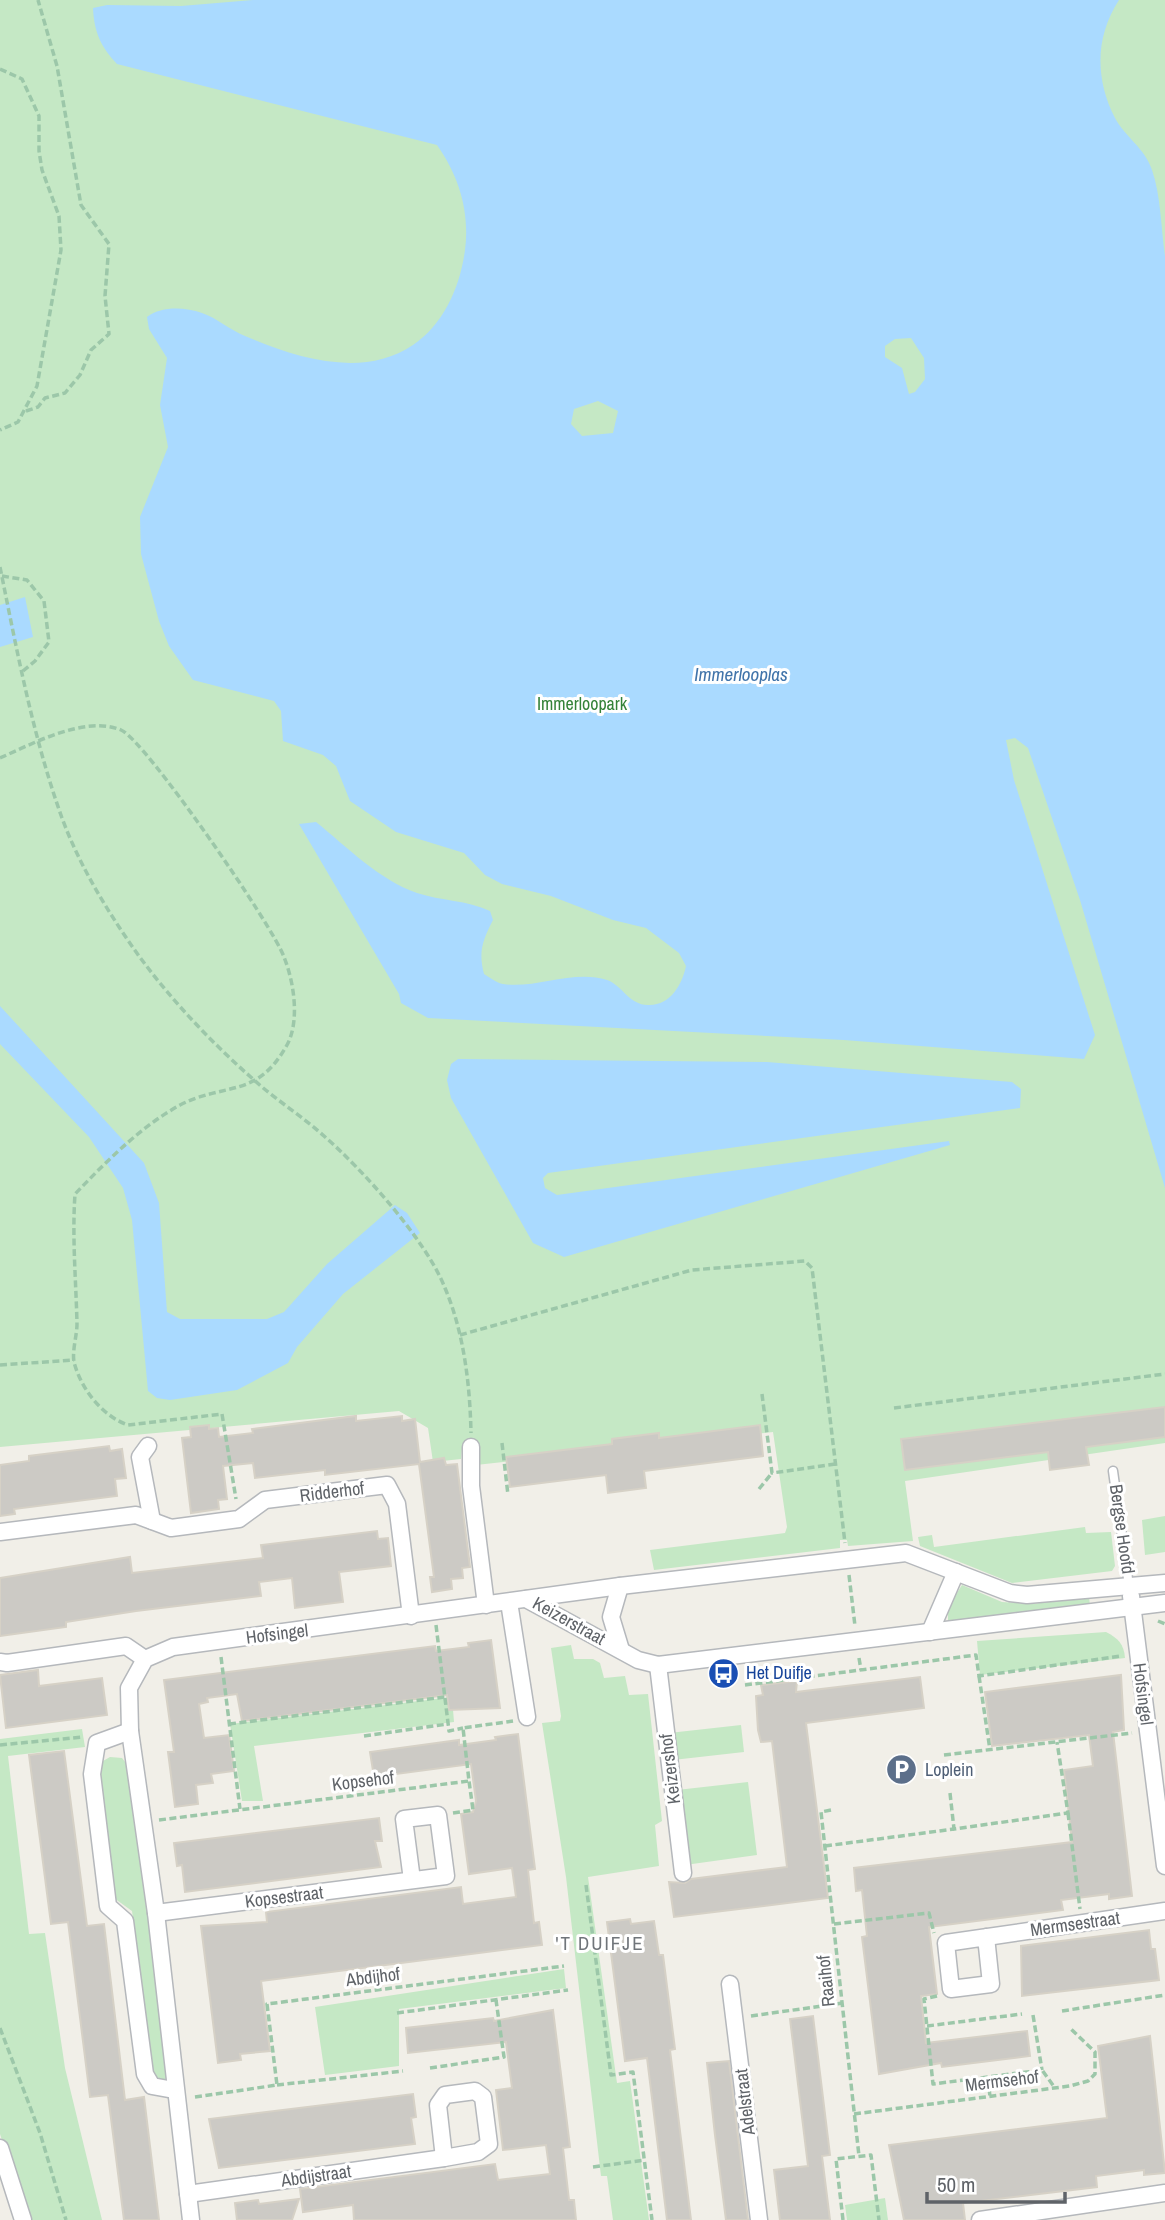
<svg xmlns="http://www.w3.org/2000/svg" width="1165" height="2220" viewBox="0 0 1165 2220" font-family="'Archivo Narrow',sans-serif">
<rect width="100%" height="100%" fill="#f1efe8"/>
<g fill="#c5e8c5">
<path d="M 0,0 L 1165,0 L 1165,1443 L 905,1481 L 913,1541 L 848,1546 L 847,1540 L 840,1540 L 840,1548 L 654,1570 L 650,1550 L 785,1533 L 787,1527 L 773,1432 L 476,1465 L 471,1454 L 462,1449 L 461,1459 L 433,1462 L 428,1428 L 399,1411 L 0,1447 Z"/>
<path d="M 1165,1516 L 1165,1552 L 1145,1555 L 1142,1520 Z"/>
<path d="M 1085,1527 L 1086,1533 L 1111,1532 L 1115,1566 L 1112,1571 L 1012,1583 L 920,1546 L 918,1537 L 932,1535 L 934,1547 Z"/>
<path d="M 962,1585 L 1002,1602 L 1032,1604 L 1089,1597 L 1090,1606 L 948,1621 L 948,1607 Z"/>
<path d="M 1106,1632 C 1118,1638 1124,1644 1125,1658 L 980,1675 L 977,1641 Z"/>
<path d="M 571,1645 L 574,1659 L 593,1659 L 600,1663 L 604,1678 L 625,1676 L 629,1695 L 648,1694 L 662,1821 L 655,1825 L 659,1866 L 588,1877 L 617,2083 L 630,2081 L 649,2220 L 613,2220 L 607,2176 L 601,2176 L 566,1877 L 542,1723 L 560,1721 L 561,1716 L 551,1648 Z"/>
<path d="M 452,1697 L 454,1722 L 254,1746 L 263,1801 L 242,1801 L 230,1724 Z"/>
<path d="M 741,1725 L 744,1752 L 673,1760 L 669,1733 Z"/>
<path d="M 82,1729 L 85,1747 L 8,1756 L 29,1934 L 45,1933 L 65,2068 L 102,2220 L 28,2220 L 0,2134 L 0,1739 Z"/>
<path d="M 110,1757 L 122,1758 L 129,1767 L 172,2079 L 163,2082 L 154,2078 L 132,1911 L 114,1898 L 100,1767 L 103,1761 Z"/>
<path d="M 748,1782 L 757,1855 L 685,1865 L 677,1790 Z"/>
<path d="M 564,1969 L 566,1988 L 399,2009 L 399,2066 L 325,2075 L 315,2007 Z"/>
<path d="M 885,2198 L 888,2220 L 847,2220 L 845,2205 Z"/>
</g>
<g fill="#aadaff" fill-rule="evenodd">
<path d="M 253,0 L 1119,0 C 1095,37 1095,79 1115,118 C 1125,137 1145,148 1152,170 C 1161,196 1161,229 1165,256 L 1165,1188 L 1080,900 L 1028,748 L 1015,738 L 1006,740 L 1014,780 L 1095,1035 L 1084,1059 L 844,1040 L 428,1018 L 401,1003 L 399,994 L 299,824 L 316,822 C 346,846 379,880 417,893 C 441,901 467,900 490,911 L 493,920 C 483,940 478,951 484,974 C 489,977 497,983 503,984 C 536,989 574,969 607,980 C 622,985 629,1005 648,1005 C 670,1006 682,985 686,966 L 679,953 L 646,928 L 613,920 L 551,896 L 502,884 L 485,875 L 464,853 L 396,832 L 350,801 L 336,766 L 323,755 L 283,741 L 281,711 L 274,701 L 193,680 L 169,646 L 159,621 L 141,554 L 140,517 L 168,447 L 160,405 L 167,358 L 149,329 L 147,317 C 162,306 184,307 202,313 C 217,318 230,330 245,336 C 296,358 363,379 413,345 C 444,324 460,287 465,250 C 470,212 459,176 437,145 L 117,64 C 101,47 94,32 93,8 L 107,5 L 181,6 ZM 911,338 L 924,358 L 925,379 L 915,392 L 909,394 L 902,368 L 885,357 L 885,346 L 895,339 ZM 598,401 L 618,411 L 613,433 L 582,436 L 571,424 L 574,409 Z"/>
<path d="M 25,597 L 33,637 L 0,647 L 0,605 Z"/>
<path d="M 0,1006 L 144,1163 L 159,1203 L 167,1312 L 180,1319 L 267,1319 L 284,1312 L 327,1264 L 395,1205 L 407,1213 L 420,1233 L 343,1294 L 297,1347 L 288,1363 L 237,1390 L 170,1400 L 157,1398 L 148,1391 L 132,1220 L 123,1188 L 89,1137 L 0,1044 Z"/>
<path d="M 458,1059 L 767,1062 L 1012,1082 L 1021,1089 L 1020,1108 L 548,1173 L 543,1178 L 545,1188 L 557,1195 L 949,1141 L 950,1145 L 564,1257 L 533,1243 L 451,1098 L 447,1080 L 451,1064 Z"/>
</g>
<g fill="#cccac5" stroke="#d6d1c6" stroke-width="2">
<path d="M 1165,1407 L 1165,1437 L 1086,1447 L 1089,1465 L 1050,1470 L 1048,1452 L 905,1470 L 901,1439 Z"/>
<path d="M 356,1416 L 356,1421 L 402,1416 L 402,1421 L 415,1419 L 420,1462 L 444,1458 L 446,1465 L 457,1464 L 470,1567 L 462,1568 L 463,1578 L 451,1579 L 452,1589 L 432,1592 L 430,1577 L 434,1577 L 419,1464 L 325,1475 L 325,1470 L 255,1478 L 253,1463 L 223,1466 L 227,1499 L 218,1500 L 219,1509 L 191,1513 L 182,1438 L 191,1437 L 190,1427 L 209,1425 L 209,1429 L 218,1428 L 219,1437 L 253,1433 L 252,1429 Z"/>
<path d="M 760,1425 L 763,1456 L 644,1471 L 646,1488 L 608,1493 L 606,1475 L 510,1487 L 506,1457 L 612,1444 L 612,1439 L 659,1433 L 659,1438 Z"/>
<path d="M 109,1446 L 110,1451 L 122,1449 L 126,1478 L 115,1479 L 117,1496 L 14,1509 L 15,1514 L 0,1516 L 0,1465 L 29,1461 L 29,1456 Z"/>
<path d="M 377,1531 L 378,1539 L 388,1538 L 391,1566 L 339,1572 L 343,1602 L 295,1608 L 292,1578 L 259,1582 L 261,1596 L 136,1611 L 66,1622 L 66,1627 L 0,1636 L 0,1578 L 130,1557 L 132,1573 L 263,1558 L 261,1545 Z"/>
<path d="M 491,1640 L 500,1708 L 449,1710 L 447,1695 L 242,1721 L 237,1694 L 207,1698 L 208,1702 L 199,1704 L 204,1738 L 229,1735 L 234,1771 L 211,1774 L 213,1783 L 196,1785 L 198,1804 L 175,1807 L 168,1752 L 174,1752 L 164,1680 L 435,1646 L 436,1651 L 469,1647 L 468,1643 Z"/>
<path d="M 38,1670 L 39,1686 L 102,1678 L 107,1715 L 6,1728 L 0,1675 Z"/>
<path d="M 1121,1675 L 1124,1730 L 1113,1732 L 1132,1896 L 1109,1899 L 1109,1894 L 1061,1900 L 1063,1910 L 929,1927 L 937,1994 L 921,1996 L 926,2043 L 1027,2031 L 1030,2056 L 942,2067 L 941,2063 L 879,2074 L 862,1937 L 867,1936 L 862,1890 L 856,1891 L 854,1868 L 1072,1842 L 1064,1770 L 1093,1766 L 1089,1735 L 992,1746 L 985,1692 Z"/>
<path d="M 920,1677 L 924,1708 L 806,1723 L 828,1898 L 674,1917 L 669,1882 L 685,1883 L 691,1879 L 787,1867 L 772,1741 L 761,1742 L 758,1730 L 756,1696 L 763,1695 L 761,1685 L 797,1681 L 796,1692 Z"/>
<path d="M 518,1734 L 535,1869 L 528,1870 L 534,1923 L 539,1922 L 542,1945 L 261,1981 L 270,2051 L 240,2054 L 241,2060 L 218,2063 L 201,1926 L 267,1922 L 266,1912 L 461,1887 L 463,1904 L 516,1897 L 512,1868 L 469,1874 L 461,1814 L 473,1812 L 476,1801 L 471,1764 L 374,1777 L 370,1752 L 459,1740 L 459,1745 L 496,1740 L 495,1737 Z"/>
<path d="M 64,1751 L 87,1926 L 104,1924 L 125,2100 L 144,2097 L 159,2220 L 124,2220 L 108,2095 L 90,2097 L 68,1922 L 51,1924 L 29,1755 Z"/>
<path d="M 379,1818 L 382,1841 L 375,1841 L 381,1867 L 185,1892 L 182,1865 L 177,1866 L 174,1843 Z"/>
<path d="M 630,1919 L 631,1924 L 654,1921 L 659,1955 L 663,1955 L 675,2049 L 670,2050 L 691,2220 L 667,2220 L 647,2058 L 625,2061 L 607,1922 Z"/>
<path d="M 1149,1930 L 1151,1949 L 1155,1949 L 1159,1980 L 1022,1996 L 1021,1946 Z"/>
<path d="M 553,2010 L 570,2147 L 563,2148 L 569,2200 L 574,2200 L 576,2220 L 354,2220 L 353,2205 L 303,2212 L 300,2189 L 495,2164 L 498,2180 L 550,2174 L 546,2145 L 503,2150 L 496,2090 L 512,2088 L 506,2042 L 408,2053 L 406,2028 L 493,2018 L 494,2021 Z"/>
<path d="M 813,2016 L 830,2155 L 822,2156 L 830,2220 L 780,2220 L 774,2170 L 808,2166 L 790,2019 Z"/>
<path d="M 1150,2036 L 1165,2173 L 1144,2175 L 1144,2170 L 1096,2176 L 1097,2187 L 963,2203 L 965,2220 L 904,2220 L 889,2145 L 1107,2118 L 1098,2046 Z"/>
<path d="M 729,2061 L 748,2220 L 726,2220 L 715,2135 L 707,2063 Z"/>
<path d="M 413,2094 L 416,2117 L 411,2118 L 415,2144 L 219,2168 L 209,2119 Z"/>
<path d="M 299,2199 L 292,2220 L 237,2220 L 235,2203 L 258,2200 L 259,2204 Z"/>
</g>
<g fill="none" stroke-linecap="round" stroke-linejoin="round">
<defs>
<path id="lane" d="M 1113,1471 L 1129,1586"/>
<g id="street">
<path d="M 148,1446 L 140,1457 L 152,1521"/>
<path d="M 471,1447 L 471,1486 L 486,1605"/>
<path d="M 0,1532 L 136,1515 L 171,1528 L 239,1519 L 265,1500 L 387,1485 L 397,1504 L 411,1616"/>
<path d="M 620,1586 L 611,1617 L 621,1650"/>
<path d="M 1131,1596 L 1165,1866"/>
<path d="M 526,1599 L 638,1660 L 658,1665 L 1165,1603"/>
<path d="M 509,1602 L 527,1717"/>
<path d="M 930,1632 L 956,1572"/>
<path d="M 0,1662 L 7,1663 L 126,1646 L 145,1659"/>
<path d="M 658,1665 L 683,1873"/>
<path d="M 130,1731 L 97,1743 L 92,1774 L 108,1906 L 125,1921 L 145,2074 L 152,2086 L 174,2090"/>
<path d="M 156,1913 L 446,1876 L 438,1815 L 404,1819 L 412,1880"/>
<path d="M 986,1937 L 991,1984 L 951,1989 L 946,1943 L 1165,1911"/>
<path d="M 730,1984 L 759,2220"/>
<path d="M 475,2091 L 483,2097 L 489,2144 L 478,2152 L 444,2158 L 438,2105 L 445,2095 Z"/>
<path d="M 0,2148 L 23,2220"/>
<path d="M 188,2194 L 444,2158"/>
<path d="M 191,2220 L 156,1913 L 130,1731 L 129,1688 L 145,1659 L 173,1647 L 620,1586 L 906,1553 L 1010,1593 L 1027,1595 L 1165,1583"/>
<path d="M 980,2220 L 1165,2193"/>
</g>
</defs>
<use href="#lane" stroke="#b5b8bc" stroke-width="11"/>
<use href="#street" stroke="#b5b8bc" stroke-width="19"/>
<g stroke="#9cc7a9" stroke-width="3.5" stroke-dasharray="7 3.5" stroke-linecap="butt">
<path d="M 0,69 L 22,79 L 39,116 L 39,151 L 42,170 L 59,216 L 61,250 L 37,386 L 18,422 L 0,430"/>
<path d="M 26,411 L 38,407 L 45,398 L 65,393 L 80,375 L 91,350 L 109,334 L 105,296 L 109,244 L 81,205 L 57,66 L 38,0"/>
<path d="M 0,567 C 17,651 33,737 62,818 C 80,867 109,914 139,956 C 172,1001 212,1043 254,1080 C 276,1100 302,1116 324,1136 C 363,1170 426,1240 445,1288 C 464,1333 470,1385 471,1433"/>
<path d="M 2,576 L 27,580 L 44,601 L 49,642 L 35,661 L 23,671"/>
<path d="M 0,758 C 32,744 85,715 121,730 C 145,740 273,926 284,957 C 294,982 300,1021 287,1045 C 257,1099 225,1082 180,1105 C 140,1127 106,1162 75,1194 C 72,1238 76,1280 77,1324 C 77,1335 72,1351 74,1362 C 81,1389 102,1416 128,1425 L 222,1414 L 236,1499"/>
<path d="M 460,1335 L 692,1270 L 805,1261 L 812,1268 L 845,1543"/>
<path d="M 0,1365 L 74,1360"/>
<path d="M 762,1394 L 772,1473 L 836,1464"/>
<path d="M 894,1408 L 1165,1374"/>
<path d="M 502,1443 L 508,1495"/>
<path d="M 759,1489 L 772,1473"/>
<path d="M 849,1575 L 855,1626"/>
<path d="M 1158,1621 L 1165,1624"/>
<path d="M 436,1625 L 449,1731 L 463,1728"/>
<path d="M 221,1657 L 240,1809"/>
<path d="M 859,1658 L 861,1670"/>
<path d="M 979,1676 L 990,1750"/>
<path d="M 745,1685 L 976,1655 L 979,1676 L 1121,1656"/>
<path d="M 229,1724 L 445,1697"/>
<path d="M 364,1736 L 448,1724"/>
<path d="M 0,1745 L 83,1737"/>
<path d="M 944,1755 L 1132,1733"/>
<path d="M 950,1793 L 954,1829 L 1068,1813 L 1057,1742"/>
<path d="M 831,1810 L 821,1812 L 859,2156"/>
<path d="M 453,1813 L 473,1810 L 469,1781"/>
<path d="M 1068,1813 L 1080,1909"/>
<path d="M 159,1820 L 469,1781 L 463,1728 L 513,1721"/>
<path d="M 825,1846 L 954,1829"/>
<path d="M 586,1885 L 611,2075 L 633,2072 L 652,2220"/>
<path d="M 834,1924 L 929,1913 L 934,1933"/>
<path d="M 937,1996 L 924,1999 L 933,2084 L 1042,2070 L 1055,2088"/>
<path d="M 1062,2011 L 1165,1995"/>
<path d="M 397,2013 L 568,1990"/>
<path d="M 1033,2015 L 1042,2070"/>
<path d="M 751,2016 L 843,2003"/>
<path d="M 927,2026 L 1022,2014"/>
<path d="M 0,2028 L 40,2133 L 66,2220"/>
<path d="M 430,2068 L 504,2057 L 496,2000"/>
<path d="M 988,2078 L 990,2097"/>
<path d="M 277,2085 L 403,2071"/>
<path d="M 195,2097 L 277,2085 L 267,2004 L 564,1966"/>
<path d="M 854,2114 L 1070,2086 L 1088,2081 L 1095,2074 L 1095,2052 L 1071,2029"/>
<path d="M 593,2167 L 645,2160"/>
<path d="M 843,2220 L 836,2159 L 871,2155 L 879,2220"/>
</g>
<use href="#lane" stroke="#fff" stroke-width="8"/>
<use href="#street" stroke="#fff" stroke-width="16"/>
</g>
<defs>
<symbol id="bus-disc" viewBox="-11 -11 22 22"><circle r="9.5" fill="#1a4fb4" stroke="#fff"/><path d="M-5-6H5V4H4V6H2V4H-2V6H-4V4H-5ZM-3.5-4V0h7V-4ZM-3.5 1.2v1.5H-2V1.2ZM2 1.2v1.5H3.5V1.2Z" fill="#fff"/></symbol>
<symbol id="parking-disc" viewBox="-11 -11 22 22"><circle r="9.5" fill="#5c6f8a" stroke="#fff"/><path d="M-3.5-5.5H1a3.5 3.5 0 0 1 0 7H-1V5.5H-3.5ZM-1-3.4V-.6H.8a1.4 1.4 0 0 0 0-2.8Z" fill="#fff"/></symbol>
</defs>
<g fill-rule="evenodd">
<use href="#bus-disc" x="706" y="1656" width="35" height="35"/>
<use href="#parking-disc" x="884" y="1752" width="35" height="35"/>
</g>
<g text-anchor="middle" stroke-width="6" stroke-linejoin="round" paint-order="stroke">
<g font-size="18" fill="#348238" stroke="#fff">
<text x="582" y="710">Immerloopark</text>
</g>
<g font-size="18" fill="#5f6368" stroke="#fff">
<text transform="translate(332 1492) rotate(-7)" y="6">Ridderhof</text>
<text transform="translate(1122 1529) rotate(82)" y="6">Bergse Hoofd</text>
<text transform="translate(569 1621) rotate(29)" y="6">Keizerstraat</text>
<text transform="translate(277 1634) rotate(-7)" y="6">Hofsingel</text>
<text transform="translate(1143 1694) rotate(83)" y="6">Hofsingel</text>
<text transform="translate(670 1769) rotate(-97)" y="6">Keizershof</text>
<text transform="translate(363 1781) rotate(-7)" y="6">Kopsehof</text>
<text transform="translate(284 1897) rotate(-7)" y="6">Kopsestraat</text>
<text transform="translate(1075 1924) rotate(-8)" y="6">Mermsestraat</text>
<text transform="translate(373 1977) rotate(-7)" y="6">Abdijhof</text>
<text transform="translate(826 1981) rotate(-96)" y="6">Raaihof</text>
<text transform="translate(1002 2081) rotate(-7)" y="6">Mermsehof</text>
<text transform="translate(745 2102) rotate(-97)" y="6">Adelstraat</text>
<text transform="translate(316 2176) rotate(-8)" y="6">Abdijstraat</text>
</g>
<g font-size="18" fill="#164399" stroke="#fff" text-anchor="start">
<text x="746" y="1679">Het Duifje</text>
</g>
<g font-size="18" fill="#4e5e75" stroke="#fff" text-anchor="start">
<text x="925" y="1776">Loplein</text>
</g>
<g font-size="19" font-style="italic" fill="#4174aa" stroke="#fff">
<text x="741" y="681">Immerlooplas</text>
</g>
<g font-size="19" letter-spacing="2" fill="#70757a" stroke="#fff">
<text x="600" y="1950">'T DUIFJE</text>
</g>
</g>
<path d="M927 2192v10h138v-10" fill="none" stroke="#5f6368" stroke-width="3.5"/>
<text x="937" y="2192" font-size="21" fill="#5f6368" stroke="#ffffff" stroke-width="5" paint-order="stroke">50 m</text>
</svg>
